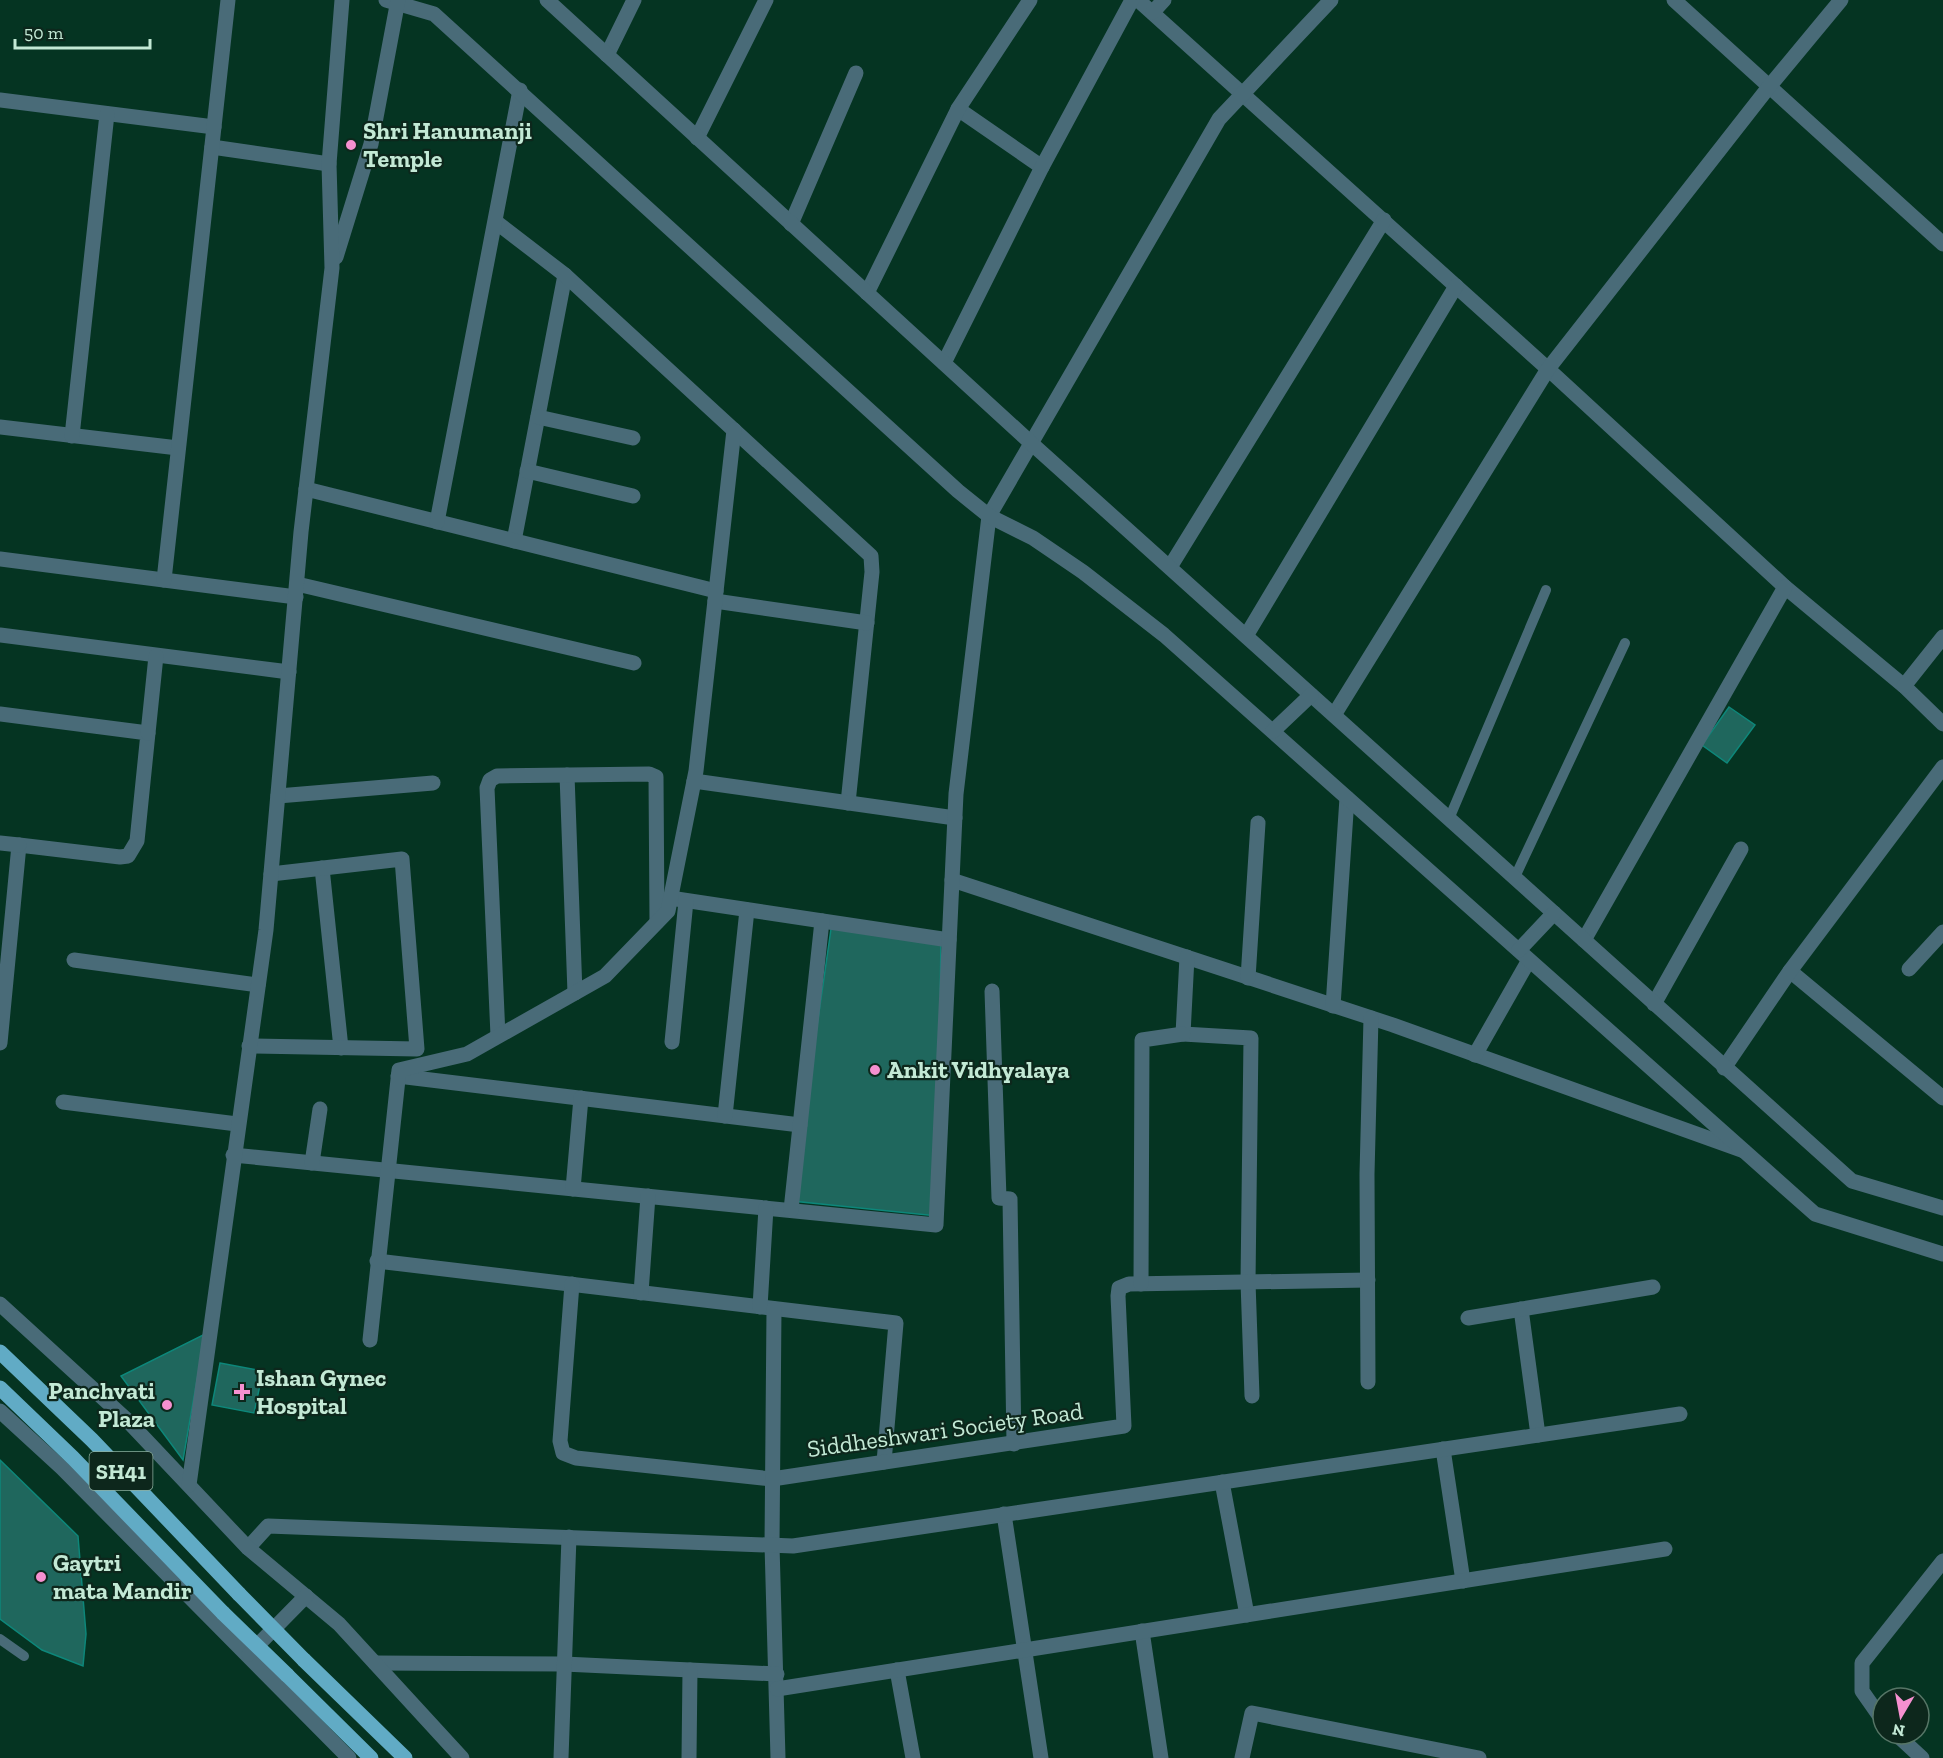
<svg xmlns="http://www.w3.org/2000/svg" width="1943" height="1758" viewBox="0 0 1943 1758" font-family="'Zilla Slab',serif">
<rect width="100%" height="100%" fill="#053422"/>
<g fill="#1f675d" stroke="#0d877a" stroke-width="1.5">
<path d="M 1729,707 L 1755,725 L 1727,763 L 1702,745 Z"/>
<path d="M 832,922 L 941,939 L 937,1216 L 792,1201 Z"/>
<path d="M 205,1334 L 183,1460 L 121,1376 Z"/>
<path d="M 220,1363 L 263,1371 L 254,1413 L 212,1405 Z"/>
<path d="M 0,1460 L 78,1536 L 86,1634 L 83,1666 L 42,1650 L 0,1619 Z"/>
</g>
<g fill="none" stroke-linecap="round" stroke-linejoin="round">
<g stroke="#496b78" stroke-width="10">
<path d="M 1449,819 L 1546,590"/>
<path d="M 1515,877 L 1625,643"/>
<path d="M 0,1639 L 24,1656"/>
</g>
<g stroke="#496b78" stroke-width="15">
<path d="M 1138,0 L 1548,369 L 1785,587 L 1904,686 L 1943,724"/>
<path d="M 1674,0 L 1943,244"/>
<path d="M 1153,12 L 1164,0"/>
<path d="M 607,55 L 634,0"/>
<path d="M 0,100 L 214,127"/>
<path d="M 958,109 L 1042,167"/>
<path d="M 697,138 L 766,0"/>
<path d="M 212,147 L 329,164"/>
<path d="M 496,222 L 565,275 L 514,541"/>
<path d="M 791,224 L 856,73"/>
<path d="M 565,275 L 871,556 L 872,572 L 848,803"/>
<path d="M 867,293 L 958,109 L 1030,0"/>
<path d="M 944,363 L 1042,167 L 1132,0"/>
<path d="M 538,417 L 633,438"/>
<path d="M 0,427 L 178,448"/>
<path d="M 72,436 L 107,114"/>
<path d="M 527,471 L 633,496"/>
<path d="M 306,489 L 716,591"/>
<path d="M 437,522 L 520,90"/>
<path d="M 0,559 L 296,597"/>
<path d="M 1170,567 L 1384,220"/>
<path d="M 164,580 L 228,0"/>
<path d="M 297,584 L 634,663"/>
<path d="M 715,601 L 867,623"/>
<path d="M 0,635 L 289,672"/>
<path d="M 1246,636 L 1456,286"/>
<path d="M 1904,686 L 1943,637"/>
<path d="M 0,714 L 148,733 L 137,841 L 128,856 L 120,857 L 19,845 L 0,1043"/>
<path d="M 1334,715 L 1548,369 L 1768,88 L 1841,0"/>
<path d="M 148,733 L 156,656"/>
<path d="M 567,775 L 575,993"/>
<path d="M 694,781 L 955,818"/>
<path d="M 278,796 L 433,783"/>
<path d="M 0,843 L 19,845"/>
<path d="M 322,868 L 341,1048"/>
<path d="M 952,880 L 1393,1025 L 1744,1151"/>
<path d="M 670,898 L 949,940"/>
<path d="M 1584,940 L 1785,587"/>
<path d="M 1187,957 L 1183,1034 L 1251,1038 L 1248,1282 L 1252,1396"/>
<path d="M 74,960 L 258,985"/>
<path d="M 1909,969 L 1943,932"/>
<path d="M 1790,971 L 1943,1098"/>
<path d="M 1248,978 L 1258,823"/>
<path d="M 992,991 L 999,1198 L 1010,1199 L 1014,1444"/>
<path d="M 1654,1004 L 1741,849"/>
<path d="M 1333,1006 L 1347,798"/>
<path d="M 498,1036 L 487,788 L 490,780 L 497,776 L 649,774 L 656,777 L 657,922"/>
<path d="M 672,1042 L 686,901"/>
<path d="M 249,1046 L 417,1049 L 402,859 L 271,874"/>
<path d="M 1475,1055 L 1529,960"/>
<path d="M 1724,1068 L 1790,971 L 1943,767"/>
<path d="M 398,1076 L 800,1125"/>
<path d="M 63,1102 L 237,1124"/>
<path d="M 725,1116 L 747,910"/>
<path d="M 233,1155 L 936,1225 L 956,794 L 989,516 L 1219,119 L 1331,0"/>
<path d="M 312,1163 L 320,1109"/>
<path d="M 573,1189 L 581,1098"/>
<path d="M 791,1210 L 822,921"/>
<path d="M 377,1261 L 896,1323 L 884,1462"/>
<path d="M 572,1284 L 560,1441 L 563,1453 L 576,1458 L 772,1479 L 1124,1426 L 1118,1296 L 1119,1288 L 1129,1284 L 1368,1280"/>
<path d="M 1141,1284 L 1142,1040 L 1183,1034"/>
<path d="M 641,1293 L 648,1196"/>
<path d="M 760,1307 L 766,1208"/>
<path d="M 774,1309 L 772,1545 L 778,1758"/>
<path d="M 1521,1309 L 1538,1435"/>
<path d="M 1468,1318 L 1653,1287"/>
<path d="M 370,1340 L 399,1070 L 467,1054 L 605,976 L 668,911 L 696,771 L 734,430"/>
<path d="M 1368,1382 L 1367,1174 L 1371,1018"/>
<path d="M 1443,1449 L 1463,1581"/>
<path d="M 1222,1482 L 1247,1615"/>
<path d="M 1004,1514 L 1041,1758"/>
<path d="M 248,1548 L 268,1526 L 793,1546 L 1680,1414"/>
<path d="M 1142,1631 L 1161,1758"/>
<path d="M 375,1663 L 564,1664 L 777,1674"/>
<path d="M 897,1670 L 913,1758"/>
<path d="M 777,1689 L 1665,1549"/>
<path d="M 561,1758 L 569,1537"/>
<path d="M 689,1758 L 690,1670"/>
<path d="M 1242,1758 L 1252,1713 L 1479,1758"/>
</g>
<g stroke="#496b78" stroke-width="15">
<path d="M 386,0 L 434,14 L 958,491 L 989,516 L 1033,538 L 1083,572 L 1164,635 L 1815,1214 L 1943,1254"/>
<path d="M 547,0 L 1031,443 L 1852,1181 L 1943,1208"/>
<path d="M 336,257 L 371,144 L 398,0"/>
<path d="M 1273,731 L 1311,695"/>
<path d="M 1519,950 L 1554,913"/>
<path d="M 0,1304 L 127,1420 L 248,1548 L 339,1624 L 462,1758"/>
<path d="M 0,1411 L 62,1468 L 349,1758"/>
<path d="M 189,1485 L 266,930 L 301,532 L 332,268 L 329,164 L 342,0"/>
<path d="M 249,1654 L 306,1596"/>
<path d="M 1883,1721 L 1862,1691 L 1862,1663 L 1943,1561"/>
<path d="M 1896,1734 L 1922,1758"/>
</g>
<g stroke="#61abc5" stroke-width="15">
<path d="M 0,1352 L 92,1440 L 239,1594"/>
<path d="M 0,1388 L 73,1458 L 223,1613"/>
<path d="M 304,1660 L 405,1758"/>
<path d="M 287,1675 L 371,1758"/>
</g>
<g stroke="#61abc5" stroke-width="15">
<path d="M 239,1594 L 304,1660"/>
<path d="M 223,1613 L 287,1675"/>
</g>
</g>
<g fill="#f690d0" stroke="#0d271c" stroke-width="2">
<circle cx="351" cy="145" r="6"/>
<circle cx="875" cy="1070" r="6"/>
<path d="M239 1383h6v6h6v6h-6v6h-6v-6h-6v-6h6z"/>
<circle cx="167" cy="1405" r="6"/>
<circle cx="41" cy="1577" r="6"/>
</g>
<g text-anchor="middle" stroke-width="4.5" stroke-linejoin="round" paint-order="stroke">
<rect fill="#0d271c" stroke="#8caf9e" stroke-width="1.5" x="89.5" y="1452" width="63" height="38" rx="4.5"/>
<g font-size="22" font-weight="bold" fill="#c3e9d5">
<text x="121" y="1479">SH41</text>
</g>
<g font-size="24" font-weight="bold" fill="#c3e9d5" stroke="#0d271c" text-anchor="start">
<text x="363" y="139">Shri Hanumanji<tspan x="363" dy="28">Temple</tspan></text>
<text x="887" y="1078">Ankit Vidhyalaya</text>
<text x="256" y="1386">Ishan Gynec<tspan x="256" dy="28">Hospital</tspan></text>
<text x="155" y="1399" text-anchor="end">Panchvati<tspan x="155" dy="28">Plaza</tspan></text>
<text x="53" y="1571">Gaytri<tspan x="53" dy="28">mata Mandir</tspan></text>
</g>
<g font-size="24" fill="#c3e9d5" stroke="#0d271c">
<text transform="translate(945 1430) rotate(-8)" y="8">Siddheshwari Society Road</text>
</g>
</g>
<g transform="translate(1901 1716) rotate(190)"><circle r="28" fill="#0d271c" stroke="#567566" stroke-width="1.5"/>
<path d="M0-4.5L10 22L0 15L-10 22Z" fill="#f690d0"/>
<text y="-9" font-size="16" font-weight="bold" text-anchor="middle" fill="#c3e9d5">N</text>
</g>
<path d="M15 39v9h135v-9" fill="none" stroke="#c3e9d5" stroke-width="3"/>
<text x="24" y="39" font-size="18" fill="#c3e9d5" stroke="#0d271c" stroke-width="4.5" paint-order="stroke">50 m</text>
</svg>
